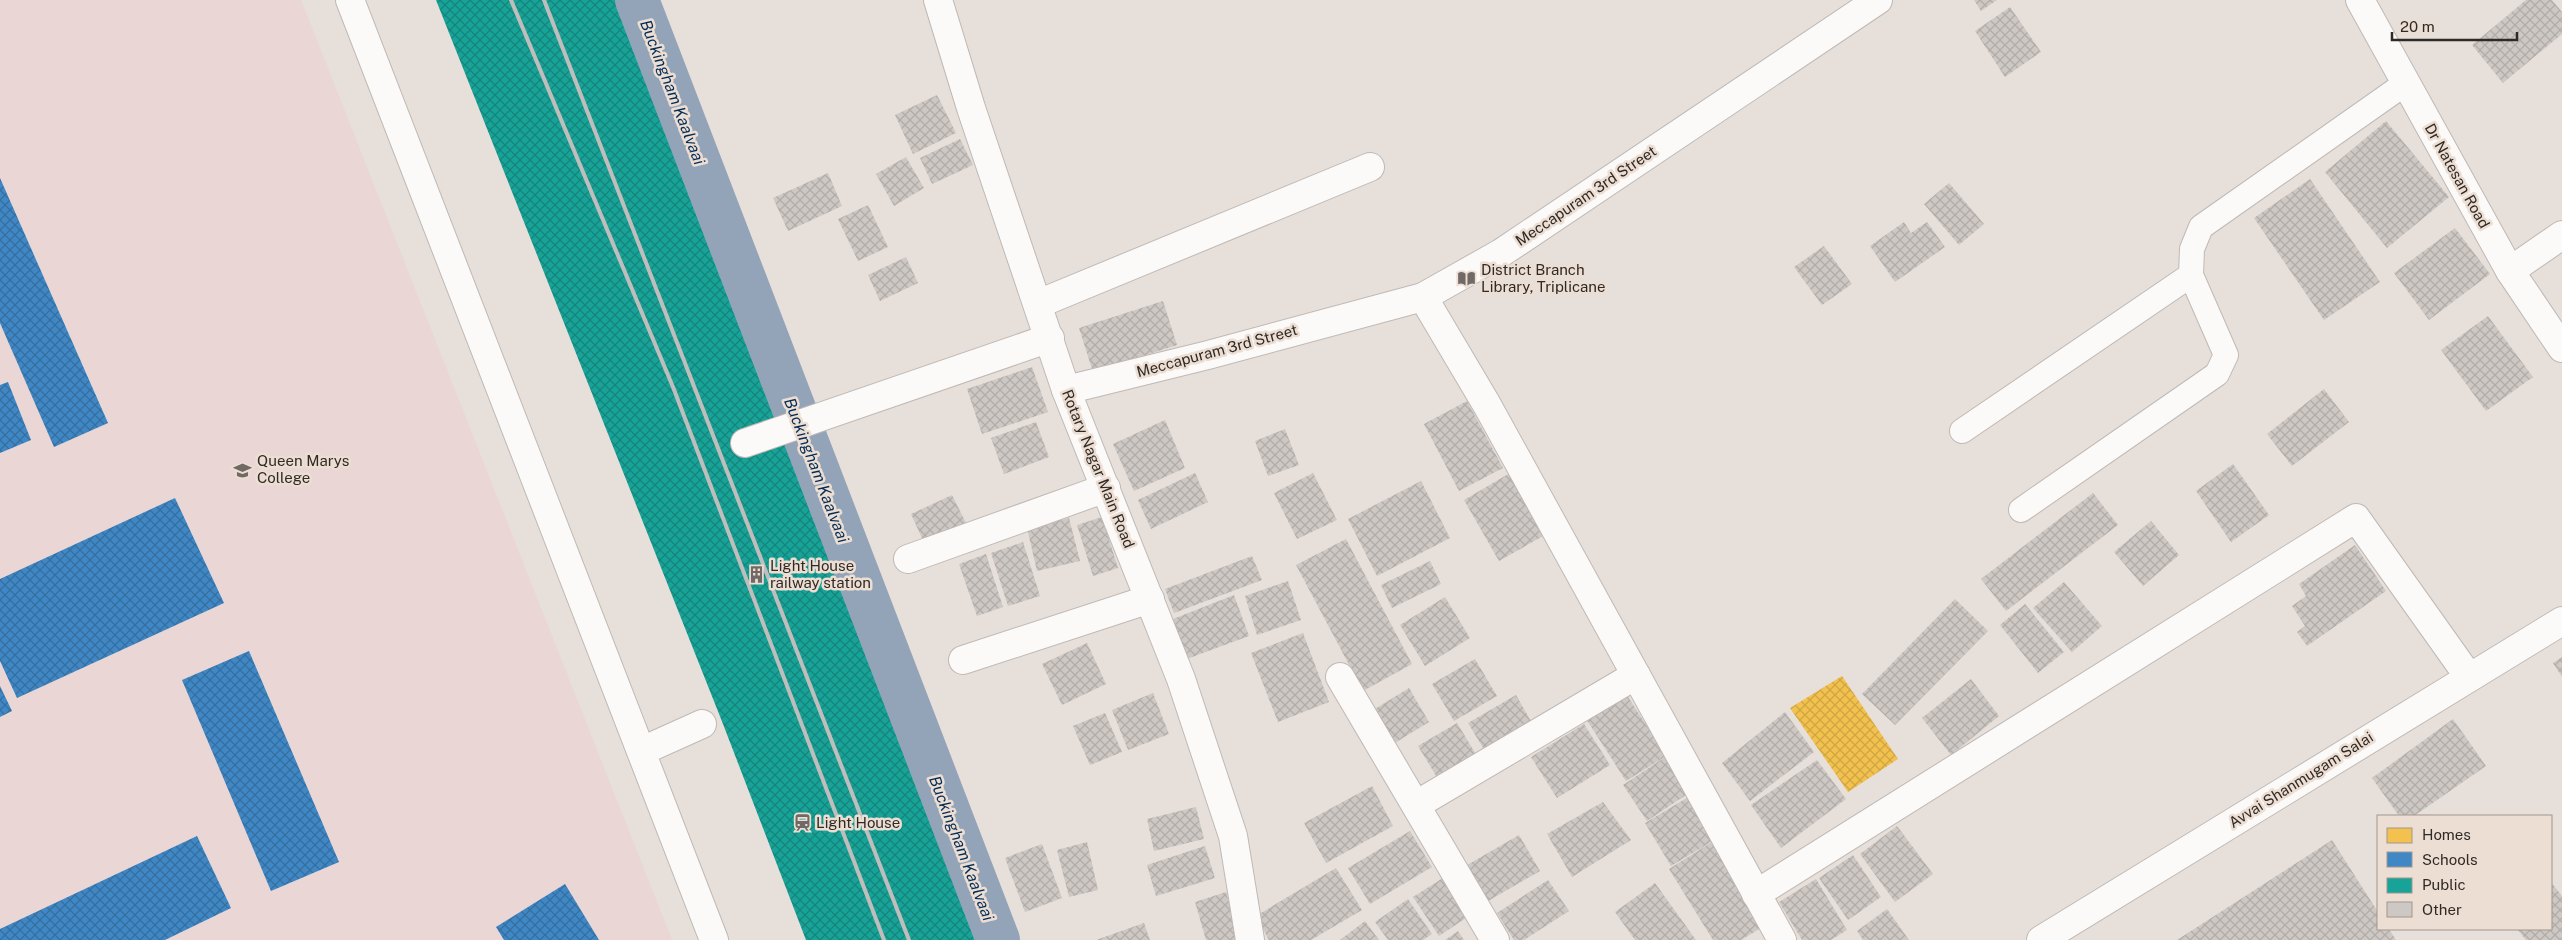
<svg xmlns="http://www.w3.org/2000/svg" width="2562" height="940" viewBox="0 0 2562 940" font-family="'Public Sans',sans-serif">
<defs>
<pattern id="homes-cross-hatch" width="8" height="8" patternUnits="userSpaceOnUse" patternTransform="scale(1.25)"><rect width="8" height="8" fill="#f2c14e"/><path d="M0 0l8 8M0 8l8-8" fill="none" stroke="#d0a644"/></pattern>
<pattern id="schools-cross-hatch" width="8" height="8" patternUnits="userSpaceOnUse" patternTransform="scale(1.25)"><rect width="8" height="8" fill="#3f88c5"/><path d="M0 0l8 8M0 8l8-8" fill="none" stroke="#356fa0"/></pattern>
<pattern id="public-cross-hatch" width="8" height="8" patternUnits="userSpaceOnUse" patternTransform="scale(1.25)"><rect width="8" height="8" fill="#17a398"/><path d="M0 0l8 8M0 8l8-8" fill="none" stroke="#15857c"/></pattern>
<pattern id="building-cross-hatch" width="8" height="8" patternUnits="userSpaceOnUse" patternTransform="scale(1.25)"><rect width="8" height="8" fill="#cec8c4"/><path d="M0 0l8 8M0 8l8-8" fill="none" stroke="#b1aca8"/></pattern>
</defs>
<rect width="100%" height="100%" fill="#e7dfd9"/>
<path fill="#e9d6d5" d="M 0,0 L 301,0 L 672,940 L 0,940 Z"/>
<path fill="url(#homes-cross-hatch)" d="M 1842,676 L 1898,759 L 1848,792 L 1790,708 Z"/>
<g fill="url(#schools-cross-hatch)">
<path d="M 0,178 L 108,423 L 54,447 L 0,323 Z"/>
<path d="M 8,382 L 31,440 L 0,453 L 0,385 Z"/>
<path d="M 175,498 L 224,603 L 17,698 L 0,661 L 0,579 Z"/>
<path d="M 249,651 L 339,862 L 271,891 L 182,680 Z"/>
<path d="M 0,686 L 12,711 L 0,717 Z"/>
<path d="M 197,836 L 231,908 L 165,940 L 0,940 L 0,929 Z"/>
<path d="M 565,884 L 599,940 L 504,940 L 496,927 Z"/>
</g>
<path fill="url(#public-cross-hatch)" d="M 436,0 L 623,0 L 991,940 L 806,940 L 723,724 Z"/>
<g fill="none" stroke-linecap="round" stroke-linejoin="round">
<path stroke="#94a4b8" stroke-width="44" d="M 637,0 L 998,940"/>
</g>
<g fill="url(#building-cross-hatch)">
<path d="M 1974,0 L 1997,0 L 1981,11 Z"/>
<path d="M 2526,0 L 2552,0 L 2562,12 L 2562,34 L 2503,83 L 2472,45 Z"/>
<path d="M 2010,7 L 2041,52 L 2005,77 L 1975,31 Z"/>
<path d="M 937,95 L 956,133 L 913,154 L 895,115 Z"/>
<path d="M 2386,121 L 2449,197 L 2387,248 L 2325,172 Z"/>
<path d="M 960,139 L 973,165 L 932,184 L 920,158 Z"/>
<path d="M 906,157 L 924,188 L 894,206 L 876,174 Z"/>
<path d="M 828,173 L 842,206 L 788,231 L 773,198 Z"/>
<path d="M 2310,179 L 2380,282 L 2324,320 L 2254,218 Z"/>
<path d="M 1949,183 L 1984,224 L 1959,245 L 1924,204 Z"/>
<path d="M 868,205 L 888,247 L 858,261 L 838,219 Z"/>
<path d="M 1904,222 L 1911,233 L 1927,222 L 1945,247 L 1895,282 L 1870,246 Z"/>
<path d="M 2455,228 L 2490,274 L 2429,320 L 2394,273 Z"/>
<path d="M 1824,246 L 1852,284 L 1822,305 L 1794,267 Z"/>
<path d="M 906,257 L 918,283 L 880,301 L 868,275 Z"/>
<path d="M 1163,301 L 1177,345 L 1093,372 L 1079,328 Z"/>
<path d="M 2488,316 L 2533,377 L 2486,411 L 2441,350 Z"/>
<path d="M 1032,367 L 1048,412 L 982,434 L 967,389 Z"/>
<path d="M 2324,389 L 2349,422 L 2292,466 L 2267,434 Z"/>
<path d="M 1467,401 L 1503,468 L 1459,491 L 1424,424 Z"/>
<path d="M 1165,420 L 1185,468 L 1134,491 L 1113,444 Z"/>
<path d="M 1036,422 L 1049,457 L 1004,474 L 991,438 Z"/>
<path d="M 1285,429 L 1299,465 L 1268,476 L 1255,441 Z"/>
<path d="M 2233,464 L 2269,515 L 2231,542 L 2196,491 Z"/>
<path d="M 1195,473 L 1208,502 L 1151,529 L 1138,500 Z"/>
<path d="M 1313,473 L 1337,520 L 1297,539 L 1274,493 Z"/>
<path d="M 1510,473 L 1545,535 L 1499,561 L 1464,500 Z"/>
<path d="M 1421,481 L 1450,538 L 1377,576 L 1348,519 Z"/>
<path d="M 2093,493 L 2118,525 L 2006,611 L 1981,579 Z"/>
<path d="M 952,495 L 969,529 L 927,549 L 911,514 Z"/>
<path d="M 1102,517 L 1118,568 L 1093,576 L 1077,525 Z"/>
<path d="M 1069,518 L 1080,561 L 1037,571 L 1027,528 Z"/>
<path d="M 2151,521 L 2179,555 L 2143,586 L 2114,552 Z"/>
<path d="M 1346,539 L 1412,664 L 1363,691 L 1296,565 Z"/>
<path d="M 1023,542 L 1040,596 L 1008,606 L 991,553 Z"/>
<path d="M 2355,545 L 2386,591 L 2307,646 L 2297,632 L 2305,626 L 2292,606 L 2306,596 L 2299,584 Z"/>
<path d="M 986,554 L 1003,607 L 977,616 L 959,564 Z"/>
<path d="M 1252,556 L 1262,580 L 1174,613 L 1165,589 Z"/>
<path d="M 1430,561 L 1441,584 L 1392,608 L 1381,585 Z"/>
<path d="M 1288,581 L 1301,620 L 1257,635 L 1245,596 Z"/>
<path d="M 2064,582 L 2102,626 L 2072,652 L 2033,608 Z"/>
<path d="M 1234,595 L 1249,636 L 1184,660 L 1168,621 Z"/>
<path d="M 1445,597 L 1470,638 L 1425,666 L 1400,625 Z"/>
<path d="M 1955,599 L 1988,631 L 1895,725 L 1862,694 Z"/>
<path d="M 2025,604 L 2064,652 L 2038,673 L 2000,625 Z"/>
<path d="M 1303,633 L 1329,702 L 1278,722 L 1251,653 Z"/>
<path d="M 1087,643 L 1106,684 L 1062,705 L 1042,664 Z"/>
<path d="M 2562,657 L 2562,677 L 2553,663 Z"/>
<path d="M 1475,659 L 1497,696 L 1454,721 L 1432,684 Z"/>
<path d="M 1971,679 L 1999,716 L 1951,755 L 1922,718 Z"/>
<path d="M 1621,686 L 1666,756 L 1626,781 L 1581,711 Z"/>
<path d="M 1409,688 L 1429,722 L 1385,749 L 1365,715 Z"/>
<path d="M 1153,693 L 1169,734 L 1128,750 L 1112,710 Z"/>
<path d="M 1516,695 L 1532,723 L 1485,751 L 1468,723 Z"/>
<path d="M 1785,712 L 1814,752 L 1750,801 L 1722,763 Z"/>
<path d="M 1105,713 L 1122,752 L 1090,765 L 1073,726 Z"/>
<path d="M 2453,719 L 2486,766 L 2414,816 L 2399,816 L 2372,778 Z"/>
<path d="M 1457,723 L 1477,756 L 1438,779 L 1418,746 Z"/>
<path d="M 1584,724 L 1610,765 L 1557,798 L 1531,757 Z"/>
<path d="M 1665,757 L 1689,793 L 1647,821 L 1623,785 Z"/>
<path d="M 1817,760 L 1846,799 L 1781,848 L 1751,805 Z"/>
<path d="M 1372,786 L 1393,826 L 1326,863 L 1304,823 Z"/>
<path d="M 1690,796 L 1716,839 L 1671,866 L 1645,823 Z"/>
<path d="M 1603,802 L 1631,840 L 1572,877 L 1547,834 Z"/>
<path d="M 1196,807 L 1204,839 L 1154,851 L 1147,819 Z"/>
<path d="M 1897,826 L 1933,874 L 1895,902 L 1860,854 Z"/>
<path d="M 1410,831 L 1432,867 L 1370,904 L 1348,868 Z"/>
<path d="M 1519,835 L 1540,871 L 1483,904 L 1462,868 Z"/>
<path d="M 1715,840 L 1766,925 L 1741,940 L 1713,940 L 1669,869 Z"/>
<path d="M 2332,840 L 2378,912 L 2378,929 L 2389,929 L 2396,940 L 2177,940 Z"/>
<path d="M 1087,842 L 1098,890 L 1069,897 L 1057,850 Z"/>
<path d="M 1042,844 L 1062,898 L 1025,912 L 1005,858 Z"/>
<path d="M 1205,846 L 1215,878 L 1156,896 L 1147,865 Z"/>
<path d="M 1853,855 L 1881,897 L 1848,920 L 1819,878 Z"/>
<path d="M 1336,868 L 1362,910 L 1311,940 L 1269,940 L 1256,916 Z"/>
<path d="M 1446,876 L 1472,914 L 1439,936 L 1413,897 Z"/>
<path d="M 1816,879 L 1847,930 L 1831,940 L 1802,940 L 1779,902 Z"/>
<path d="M 1548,880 L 1569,911 L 1524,940 L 1514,940 L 1497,913 Z"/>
<path d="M 2551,882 L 2562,896 L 2562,940 L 2526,940 L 2517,929 L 2551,929 Z"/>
<path d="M 1655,883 L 1696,940 L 1635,940 L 1615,912 Z"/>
<path d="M 1226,892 L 1240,940 L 1206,940 L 1195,902 Z"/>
<path d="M 1408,899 L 1432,934 L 1423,940 L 1388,940 L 1375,922 Z"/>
<path d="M 1887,909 L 1909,940 L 1863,940 L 1857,931 Z"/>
<path d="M 1365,921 L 1379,940 L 1340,940 Z"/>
<path d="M 1144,923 L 1150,940 L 1096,940 Z"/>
<path d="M 1458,931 L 1464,940 L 1445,940 Z"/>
</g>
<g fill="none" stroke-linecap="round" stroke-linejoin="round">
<defs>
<g id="lane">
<path d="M 1962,431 L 2191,275"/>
<path d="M 2021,510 L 2217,374 L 2226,355 L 2191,275 L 2192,249 L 2201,227 L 2406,83"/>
</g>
<g id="street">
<path d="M 2510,271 L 2562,235"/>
<path d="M 1423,297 L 1487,405 L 1782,940"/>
<path d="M 1038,304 L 1370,167"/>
<path d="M 1066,390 L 1208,355 L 1423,297 L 1501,253 L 1878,0"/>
<path d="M 745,443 L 1050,338"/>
<path d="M 908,559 L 1106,488"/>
<path d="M 963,660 L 1150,599"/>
<path d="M 1340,677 L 1495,940"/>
<path d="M 642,751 L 702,724"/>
<path d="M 1416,805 L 1636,675"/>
<path d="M 1756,894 L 2356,518 L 2469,677"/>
</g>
<g id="secondary">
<path d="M 350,0 L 714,940"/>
<path d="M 938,0 L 971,108 L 1066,390 L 1181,679 L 1233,836 L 1250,940"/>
<path d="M 2360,0 L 2510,271 L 2562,348"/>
<path d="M 2041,940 L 2562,621"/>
</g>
</defs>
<use href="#lane" stroke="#bfb9b5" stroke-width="26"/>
<use href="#street" stroke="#bfb9b5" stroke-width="30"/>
<use href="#secondary" stroke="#bfb9b5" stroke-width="30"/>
<use href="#lane" stroke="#fbfaf9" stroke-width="24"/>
<use href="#street" stroke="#fbfaf9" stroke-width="28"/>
<use href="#secondary" stroke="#fbfaf9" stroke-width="28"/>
<g stroke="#c0bebc" stroke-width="4">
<path d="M 511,0 L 673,387 L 884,940"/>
<path d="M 544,0 L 909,940"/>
</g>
</g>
<defs>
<symbol id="library-bare" viewBox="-9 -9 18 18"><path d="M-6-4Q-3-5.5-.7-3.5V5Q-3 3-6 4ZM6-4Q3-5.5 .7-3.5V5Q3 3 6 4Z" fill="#706965" stroke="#edded3" stroke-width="2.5" paint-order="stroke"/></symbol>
<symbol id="university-bare" viewBox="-9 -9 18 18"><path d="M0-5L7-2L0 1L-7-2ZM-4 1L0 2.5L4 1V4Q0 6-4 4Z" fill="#706965" stroke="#edded3" stroke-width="2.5" paint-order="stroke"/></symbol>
<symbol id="building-bare" viewBox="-9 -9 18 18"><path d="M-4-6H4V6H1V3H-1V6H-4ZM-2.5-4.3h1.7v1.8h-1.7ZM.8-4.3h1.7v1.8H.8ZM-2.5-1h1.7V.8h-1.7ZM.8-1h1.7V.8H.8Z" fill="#706965" stroke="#edded3" stroke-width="2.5" paint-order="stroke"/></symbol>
<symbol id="station-bare" viewBox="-9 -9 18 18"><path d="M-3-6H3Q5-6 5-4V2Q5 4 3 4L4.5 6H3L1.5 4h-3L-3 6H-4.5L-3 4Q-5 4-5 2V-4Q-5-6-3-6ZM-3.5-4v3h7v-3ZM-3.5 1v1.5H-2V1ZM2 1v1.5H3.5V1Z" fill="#706965" stroke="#edded3" stroke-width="2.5" paint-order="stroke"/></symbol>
</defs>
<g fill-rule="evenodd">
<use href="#library-bare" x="1454" y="266" width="25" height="25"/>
<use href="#university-bare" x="230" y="458" width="25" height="25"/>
<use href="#building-bare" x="744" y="562" width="25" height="25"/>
<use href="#station-bare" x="790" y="810" width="25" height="25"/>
</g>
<g text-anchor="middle" stroke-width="5" stroke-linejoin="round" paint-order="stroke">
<g font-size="15" fill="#302a26" stroke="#edded3">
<text transform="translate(2457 176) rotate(61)" y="5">Dr Natesan Road</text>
<text transform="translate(1586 196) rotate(-34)" y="5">Meccapuram 3rd Street</text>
<text transform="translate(1217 351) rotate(-15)" y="5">Meccapuram 3rd Street</text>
<text transform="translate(1098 469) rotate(68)" y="5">Rotary Nagar Main Road</text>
<text transform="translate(2301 780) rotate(-32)" y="5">Avvai Shanmugam Salai</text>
</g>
<g font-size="15" fill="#302a26" stroke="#edded3" text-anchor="start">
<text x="1481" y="275">District Branch<tspan x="1481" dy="17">Library, Triplicane</tspan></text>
<text x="257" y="466">Queen Marys<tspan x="257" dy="17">College</tspan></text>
<text x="770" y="571">Light House<tspan x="770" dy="17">railway station</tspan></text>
<text x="816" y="828">Light House</text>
</g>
<g font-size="16" font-style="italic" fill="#022c55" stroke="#edded3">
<text transform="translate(673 92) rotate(69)" y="6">Buckingham Kaalvaai</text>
<text transform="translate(817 470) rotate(69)" y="6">Buckingham Kaalvaai</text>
<text transform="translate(962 848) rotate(69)" y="6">Buckingham Kaalvaai</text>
</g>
</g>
<rect x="2377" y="815" width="175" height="115" fill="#edded3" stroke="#a1968e"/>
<rect x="2387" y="828" width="25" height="15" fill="#f2c14e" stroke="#a1968e"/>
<text x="2422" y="840" font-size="15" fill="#302a26">Homes</text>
<rect x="2387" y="852" width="25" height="15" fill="#3f88c5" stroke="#a1968e"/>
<text x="2422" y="865" font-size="15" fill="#302a26">Schools</text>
<rect x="2387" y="878" width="25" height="15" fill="#17a398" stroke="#a1968e"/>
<text x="2422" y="890" font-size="15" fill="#302a26">Public</text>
<rect x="2387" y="902" width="25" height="15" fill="#cec8c4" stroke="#a1968e"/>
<text x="2422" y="915" font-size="15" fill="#302a26">Other</text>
<path d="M2392 32v8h125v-8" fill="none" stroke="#302a26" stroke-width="2.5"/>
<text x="2400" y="32" font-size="15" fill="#302a26" stroke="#edded3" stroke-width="4" paint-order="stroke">20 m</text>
</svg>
